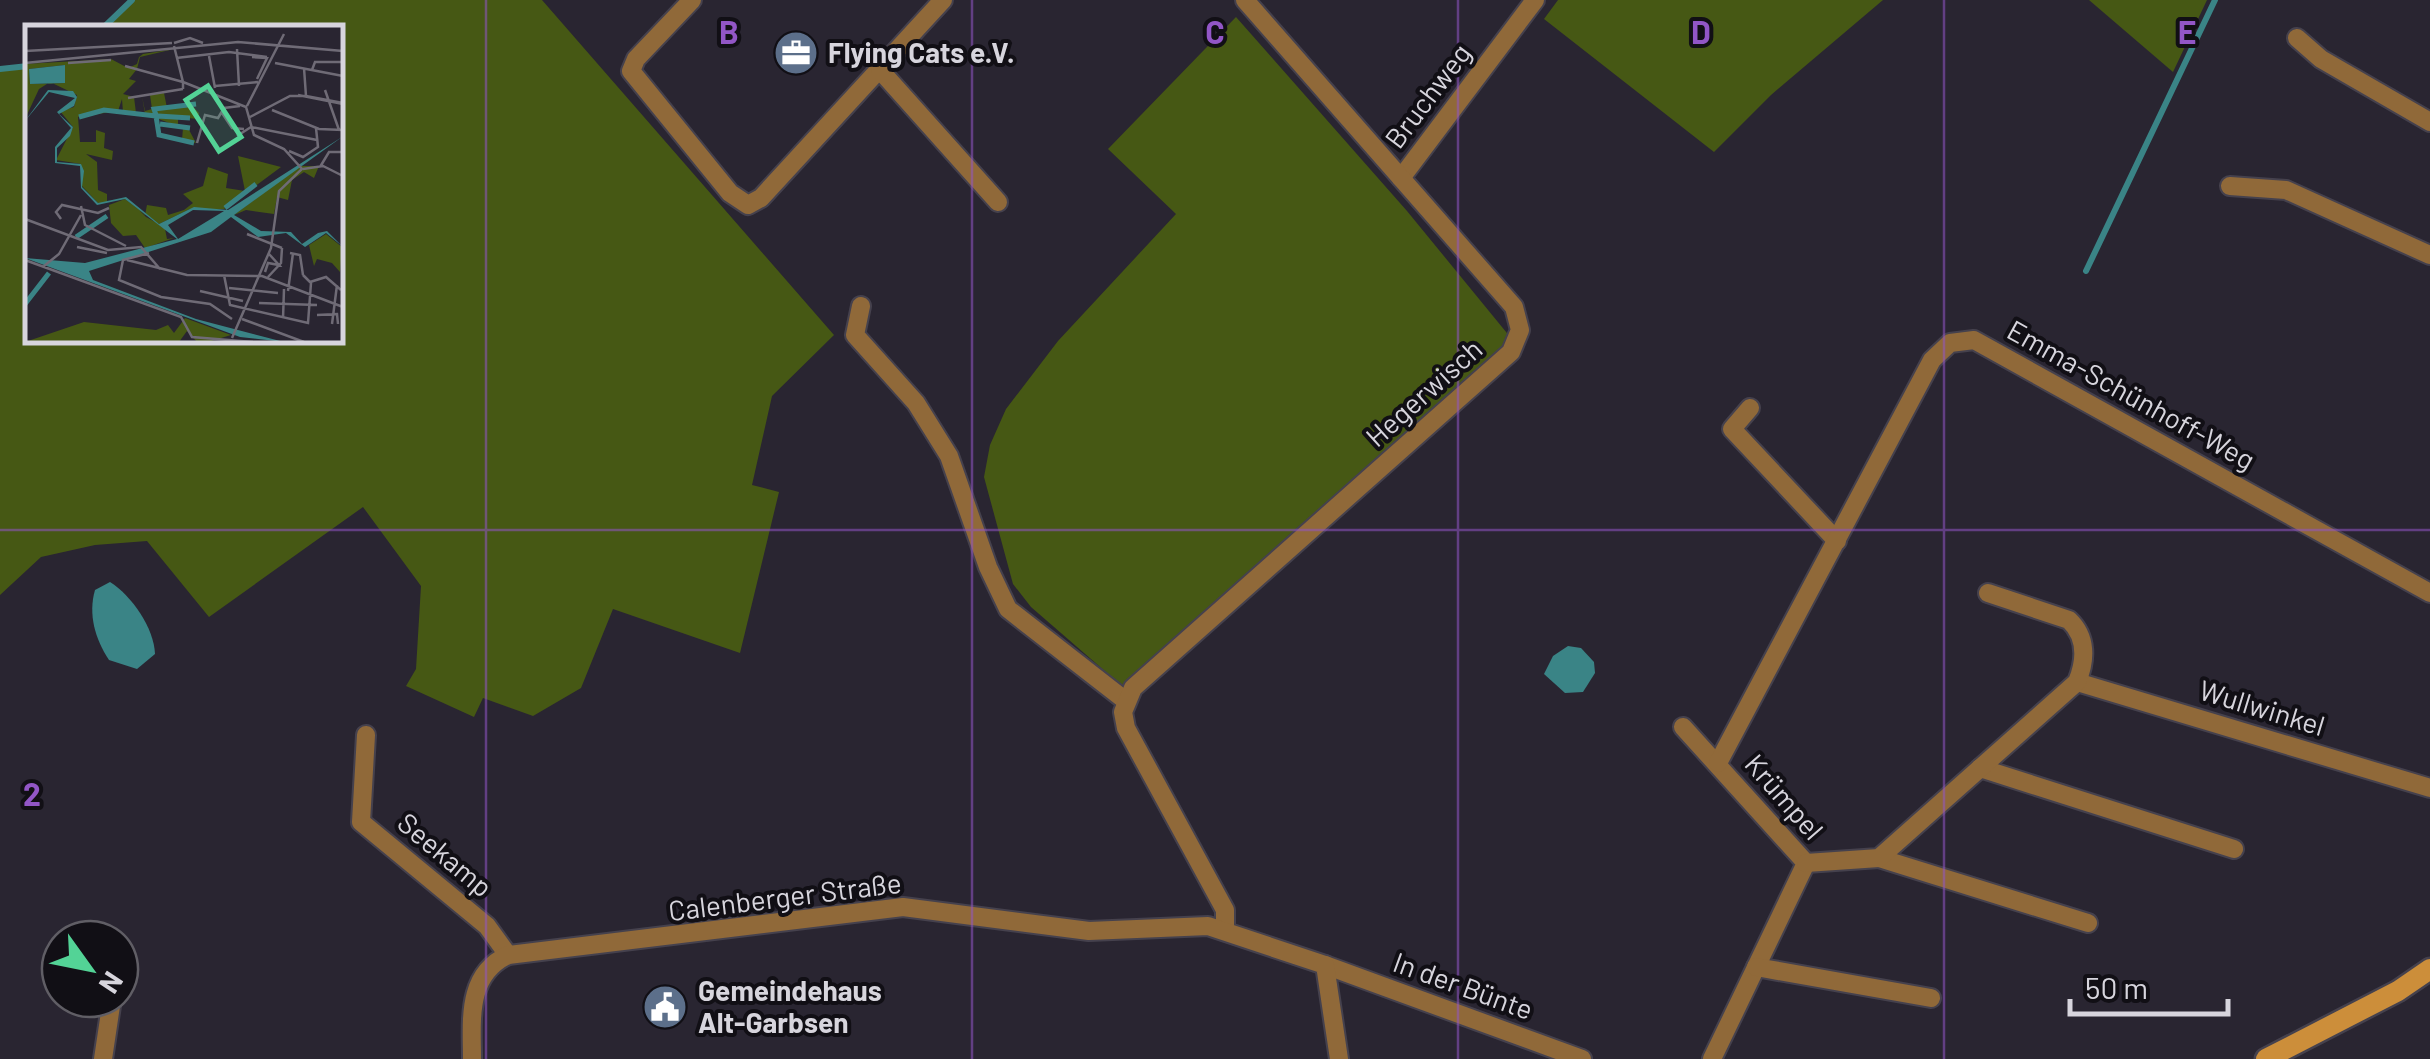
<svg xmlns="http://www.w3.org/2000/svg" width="2430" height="1059" viewBox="0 0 2430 1059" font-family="Barlow,sans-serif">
<rect width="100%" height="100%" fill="#292531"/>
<g fill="#465814">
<path d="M 132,0 L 542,0 L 834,335 L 772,396 L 752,485 L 779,492 L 740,653 L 613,609 L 581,688 L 533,716 L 483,698 L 474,717 L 406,686 L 416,669 L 421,586 L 363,507 L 209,617 L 147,541 L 95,545 L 41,557 L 0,595 L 0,69 L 27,66 L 28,340 L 340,340 L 340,28 L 103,27 Z"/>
<path d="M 1558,0 L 1883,0 L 1771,95 L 1714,152 L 1544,19 Z"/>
<path d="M 2089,0 L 2207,0 L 2173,72 Z"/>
<path d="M 1236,17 L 1407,211 L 1520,349 L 1122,686 L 1031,607 L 1013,584 L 984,477 L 990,445 L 1006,409 L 1058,341 L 1176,214 L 1108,149 Z"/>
</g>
<g fill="#3a8486">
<path d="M 110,582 C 132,596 154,628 155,654 L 137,669 L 109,660 C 95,639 88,614 95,590 Z"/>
<path d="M 1568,646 L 1581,648 L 1594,662 L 1595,673 L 1583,692 L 1565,693 L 1544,674 L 1553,656 Z"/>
</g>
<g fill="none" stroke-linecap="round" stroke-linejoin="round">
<g stroke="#3a8486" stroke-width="6">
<path d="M 103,28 L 132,0"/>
<path d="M 0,69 L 28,66"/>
<path d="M 2086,271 L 2215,0"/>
</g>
<defs>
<g id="street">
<path d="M 692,0 L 636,59 L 631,71 L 730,193 L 748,205 L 761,198 L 943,0"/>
<path d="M 2297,38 L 2321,59 L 2430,122"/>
<path d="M 880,70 L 998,202"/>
<path d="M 1401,178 L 1535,0"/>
<path d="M 2230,186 L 2286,190 L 2430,255"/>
<path d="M 861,306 L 855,335 L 916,403 L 949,456 L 988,567 L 1008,609 L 1126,701"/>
<path d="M 1750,408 L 1732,429 L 1837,541"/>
<path d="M 2077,682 L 2430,788"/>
<path d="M 1683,727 L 1806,863 L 1712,1059"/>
<path d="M 366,735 L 361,822 L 487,926 L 508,955"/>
<path d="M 1718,763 L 1932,360 L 1950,343 L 1974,340 L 2430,593"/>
<path d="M 1980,768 L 2234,849"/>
<path d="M 1879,858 L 2088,923"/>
<path d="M 1806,863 L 1879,858 L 2077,682 C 2086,660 2087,637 2069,620 L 1988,593"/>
<path d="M 1225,929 L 1225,910 L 1126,728 L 1123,712 L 1133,688 L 1511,352 L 1520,330 L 1514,307 L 1245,0"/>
<path d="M 1325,965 L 1582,1059"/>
<path d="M 1756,967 L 1931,998"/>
<path d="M 120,970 L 121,966"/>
<path d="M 103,1059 L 112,999"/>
<path d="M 472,1059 C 472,1020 466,975 508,955 L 903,907 L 1089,931 L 1208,926 L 1325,965 L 1339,1059"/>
</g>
<path id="secondary" d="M 2266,1059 L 2398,991 L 2430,969"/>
</defs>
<use href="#street" stroke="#45414d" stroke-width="22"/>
<use href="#secondary" stroke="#45414d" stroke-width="25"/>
<use href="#street" stroke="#906939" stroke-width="18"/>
<use href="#secondary" stroke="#cc8e3a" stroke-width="20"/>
</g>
<path fill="none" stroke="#9256c6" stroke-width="2.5" stroke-opacity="0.55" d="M 486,0 L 486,1059M 972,0 L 972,1059M 1458,0 L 1458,1059M 1944,0 L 1944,1059M 0,530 L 2430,530"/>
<defs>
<symbol id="office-disc" viewBox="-11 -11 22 22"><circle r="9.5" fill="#5c6f8a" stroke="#110f15"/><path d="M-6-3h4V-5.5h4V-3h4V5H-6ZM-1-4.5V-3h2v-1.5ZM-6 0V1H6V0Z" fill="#fff"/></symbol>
<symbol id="civic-disc" viewBox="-11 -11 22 22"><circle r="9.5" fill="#5c6f8a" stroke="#110f15"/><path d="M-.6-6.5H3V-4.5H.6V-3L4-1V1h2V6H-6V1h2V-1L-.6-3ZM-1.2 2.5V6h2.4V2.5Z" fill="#fff"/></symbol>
</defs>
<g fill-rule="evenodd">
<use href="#office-disc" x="771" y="28" width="50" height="50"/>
<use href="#civic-disc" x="640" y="982" width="50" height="50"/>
</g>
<g text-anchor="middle" stroke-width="8" stroke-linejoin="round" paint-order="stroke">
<g font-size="28" font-weight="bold" fill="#d7d5dd" stroke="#110f15" text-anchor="start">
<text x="828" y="63">Flying Cats e.V.</text>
<text x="698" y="1001">Gemeindehaus<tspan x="698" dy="32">Alt-Garbsen</tspan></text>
</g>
<g font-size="28" fill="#d7d5dd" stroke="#110f15">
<text transform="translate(1428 96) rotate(-53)" y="10">Bruchweg</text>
<text transform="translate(1424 393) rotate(-42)" y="10">Hegerwisch</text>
<text transform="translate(2131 395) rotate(29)" y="10">Emma-Schünhoff-Weg</text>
<text transform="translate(2262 708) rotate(17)" y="10">Wullwinkel</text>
<text transform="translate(1784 797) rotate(49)" y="10">Krümpel</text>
<text transform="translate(445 855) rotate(40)" y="10">Seekamp</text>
<text transform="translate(785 897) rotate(-7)" y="10">Calenberger Straße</text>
<text transform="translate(1463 986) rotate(20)" y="10">In der Bünte</text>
</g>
</g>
<g transform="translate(25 25)">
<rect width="318" height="318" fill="#292531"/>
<path d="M 149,24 L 115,32 L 112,44 L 104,54 L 111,56 L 98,69 L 109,72 L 111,88 L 98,87 L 97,74 L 93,86 L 53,92 L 55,117 L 71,117 L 71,105 L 80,108 L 79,123 L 88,126 L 87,135 L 61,129 L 72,137 L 73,165 L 82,169 L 82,178 L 73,178 L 56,160 L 56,139 L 31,135 L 48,102 L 35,86 L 49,82 L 52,70 L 25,57 L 14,64 L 0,94 L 0,39 L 86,34 L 103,43 L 112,39 L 114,32 L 118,29 ZM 40,40 L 40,58 L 5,59 L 4,44 ZM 139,68 L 142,83 L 166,80 L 174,88 L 173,94 L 153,92 L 153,101 L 163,103 L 171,118 L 157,115 L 158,103 L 120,89 L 117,71 L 120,86 L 127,84 L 125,70 ZM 213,131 L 256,142 L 199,184 L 165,184 L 134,199 L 121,192 L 117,188 L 112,182 L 120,190 L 122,180 L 141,183 L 143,190 L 159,185 L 168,178 L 158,169 L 178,161 L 183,142 L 203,149 L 201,163 L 220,166 ZM 274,141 L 294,141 L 289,153 L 279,147 L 267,155 L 263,175 L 252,172 L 249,189 L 221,185 L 209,190 ZM 100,174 L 140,204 L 142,214 L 149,213 L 120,223 L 111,210 L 98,211 L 86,198 L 84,180 ZM 301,209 L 317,222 L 315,247 L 307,238 L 292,234 L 289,241 L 284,220 ZM 160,293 L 206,310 L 183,317 L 172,317 L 162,306 L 154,317 L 0,317 L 59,297 L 131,305 L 143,300 L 149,308 Z" fill="#465814" fill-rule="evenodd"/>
<path d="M 40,40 L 40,58 L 5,59 L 4,44 ZM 23,65 L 48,66 L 52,72 L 49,81 L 34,89 L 48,102 L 45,111 L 32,123 L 32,137 L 56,139 L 59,146 L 57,162 L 73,178 L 101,172 L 134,199 L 169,182 L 203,185 L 317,112 L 209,190 L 236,206 L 266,207 L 277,219 L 293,208 L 302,206 L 317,221 L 301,208 L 280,222 L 261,208 L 233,212 L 206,192 L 186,207 L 64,246 L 68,255 L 171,294 L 259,317 L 215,312 L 0,233 L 60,238 L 152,214 L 100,174 L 72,180 L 56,163 L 55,141 L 30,138 L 30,122 L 46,103 L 32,87 L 50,73 L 24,67 L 0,96 ZM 168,185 L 199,186 L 153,214 L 143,200 Z" fill="#3a8486" fill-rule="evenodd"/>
<path fill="none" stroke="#3a8486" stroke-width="5" d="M 131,90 L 129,84 L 171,79M 133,91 L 165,93M 54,92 L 79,85 L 131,91 L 134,110 L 169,118M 135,99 L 165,103M 200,183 L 231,159M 51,212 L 82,191M 0,279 L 24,248"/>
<path fill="none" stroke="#6f6b76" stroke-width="2.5" d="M 149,18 L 165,13 L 178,18M 149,21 L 158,57 L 221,82 L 229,110 L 259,124 L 277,144 L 254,166 L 246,223 L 207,313M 212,24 L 214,61M 0,26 L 147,18M 184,31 L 190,63M 227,32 L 242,33 L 232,54M 151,33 L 204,27 L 242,32M 0,38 L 213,17 L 318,26M 43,38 L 86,35M 250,38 L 318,51M 100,41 L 158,57 L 158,64M 279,43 L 281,71 L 318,78M 287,45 L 290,37 L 318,37M 190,61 L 233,57M 300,65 L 314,105M 273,70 L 318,79M 103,73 L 158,64M 222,81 L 259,9M 247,85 L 294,104 L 318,105M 197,88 L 207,103 L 219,104M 225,92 L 265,71 L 280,71M 212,111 L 226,102 L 292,115M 172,118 L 180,90 L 193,93 L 199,83 L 215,81M 264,126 L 278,132 L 293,122 L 291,103M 295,142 L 304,127 L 318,127M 278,144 L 298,141 L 318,151M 56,181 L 60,200 L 101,221M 0,194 L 83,225 L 116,222 L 135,244M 36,194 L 31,187 L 37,180 L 73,188 L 84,183M 222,209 L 257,223M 52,222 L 82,228M 124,228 L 98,235 L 94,255 L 136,272 L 185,279 L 207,294M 265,228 L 275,230 L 278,250M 0,235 L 156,292 L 167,312 L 228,317M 102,235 L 162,250 L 237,251 L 318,282M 19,241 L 34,229 L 56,190M 240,247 L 243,238 L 254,240 L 244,229M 199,250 L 205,280 L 283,298 L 286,258 L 278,250M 243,252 L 256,238 L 257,223M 285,257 L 301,252 L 316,265M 204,263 L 253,268M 175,266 L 218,276M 263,266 L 268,228M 234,278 L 292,280M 292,290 L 312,289 L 313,299M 217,294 L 279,317M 258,294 L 259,264M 307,299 L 312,260"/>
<path fill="#53d396" fill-opacity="0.15" stroke="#53d396" stroke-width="5" d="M 183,61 L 216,112 L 194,126 L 161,75 Z"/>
<rect width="318" height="318" fill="none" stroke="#d7d5dd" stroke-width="5"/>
</g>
<g font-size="32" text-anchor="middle" font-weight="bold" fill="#9256c6" stroke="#110f15" stroke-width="8" stroke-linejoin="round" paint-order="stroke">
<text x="729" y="44">B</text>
<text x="1215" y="44">C</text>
<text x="1701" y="44">D</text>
<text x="2187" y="44">E</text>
<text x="32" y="806">2</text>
</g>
<g transform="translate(90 969) rotate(123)"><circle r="48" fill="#110f15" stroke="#605e65" stroke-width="2.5"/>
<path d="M0-8L18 38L0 25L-18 38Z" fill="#53d396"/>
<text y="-15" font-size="28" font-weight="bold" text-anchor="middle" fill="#d7d5dd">N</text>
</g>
<path d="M2070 999v15h158v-15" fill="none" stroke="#d7d5dd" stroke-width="5"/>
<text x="2085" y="999" font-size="30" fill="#d7d5dd" stroke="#110f15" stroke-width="8" paint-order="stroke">50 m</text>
</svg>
